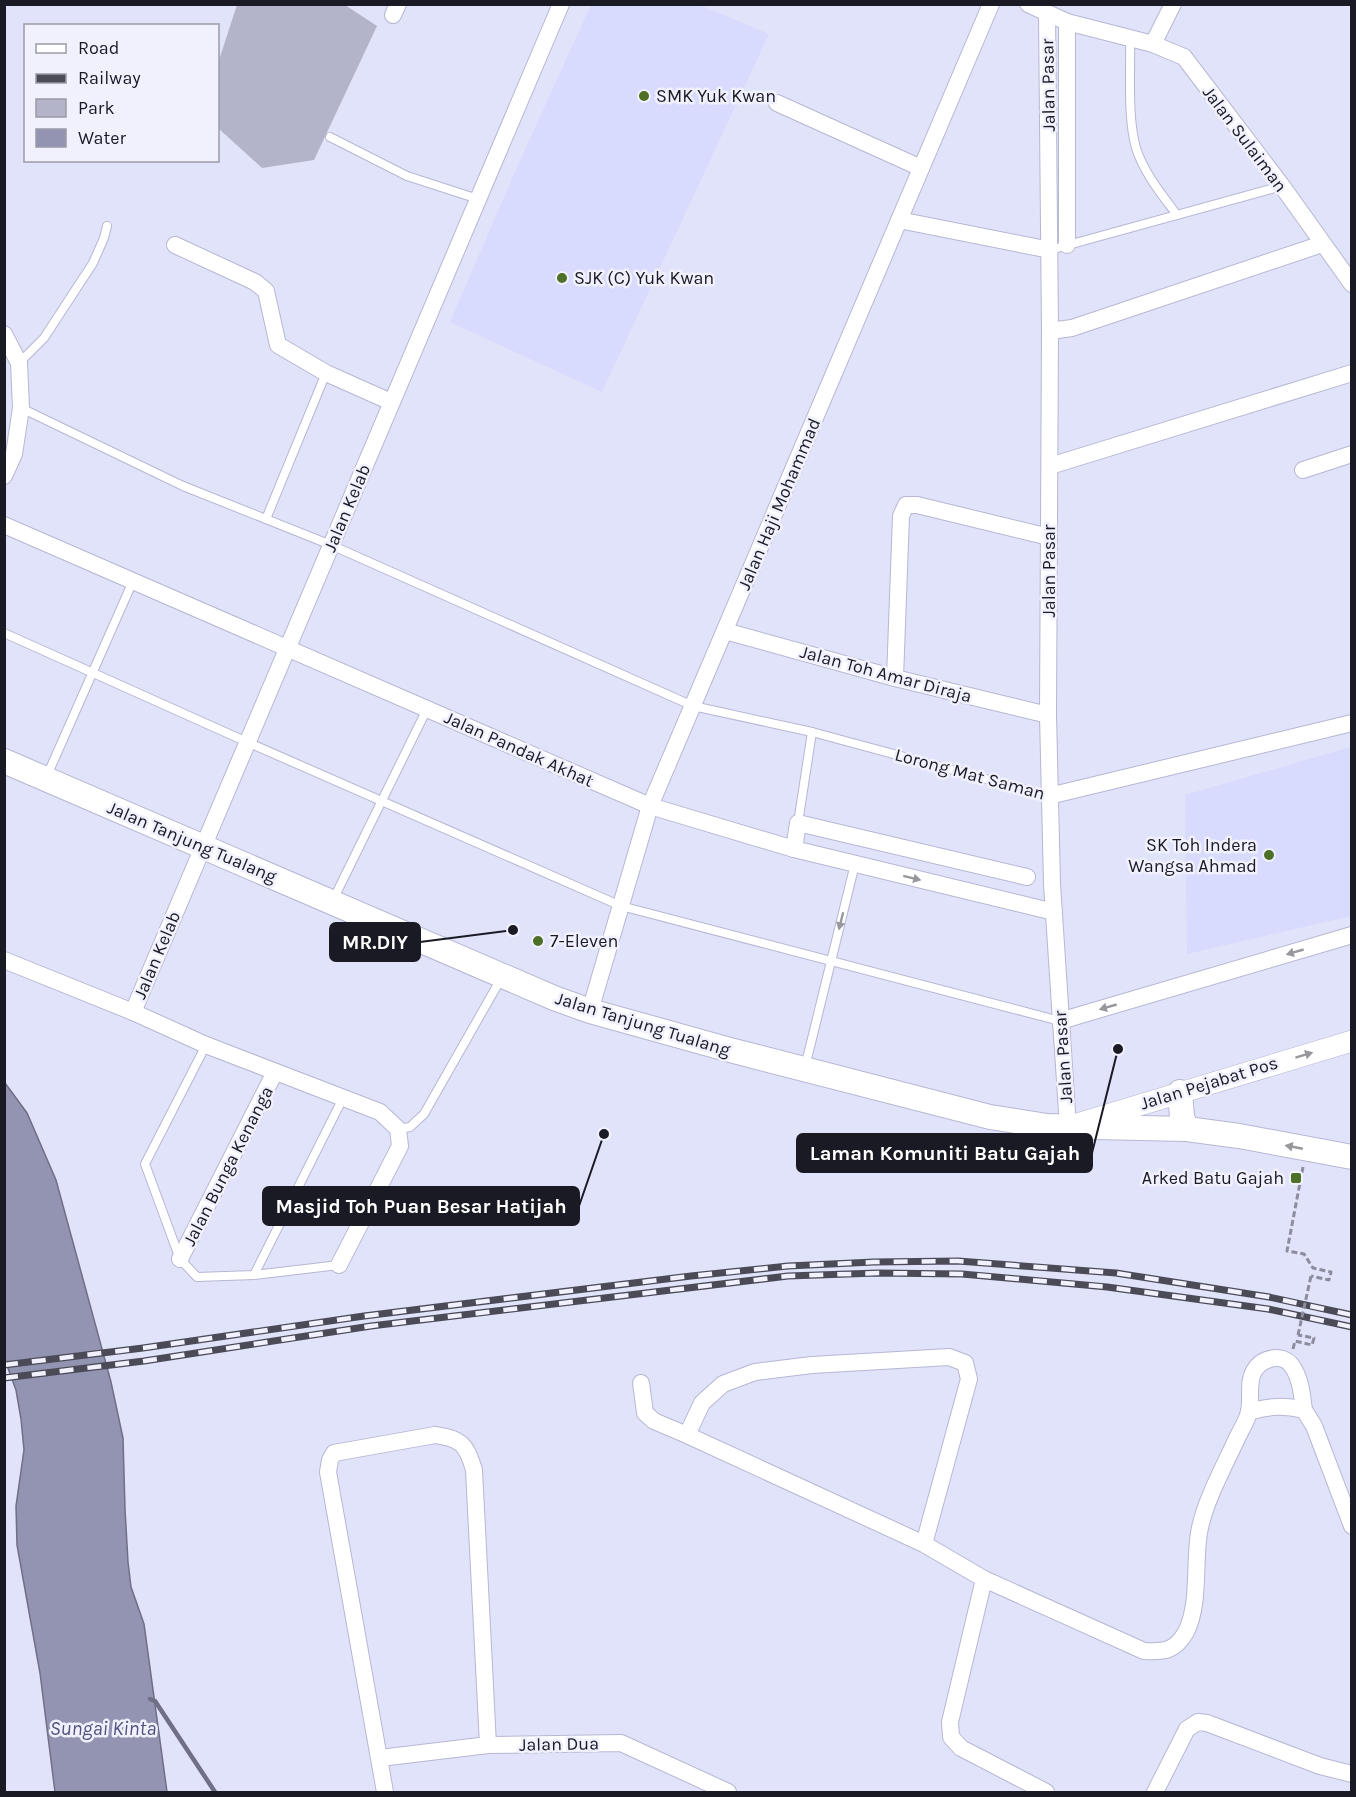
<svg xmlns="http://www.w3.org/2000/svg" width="1356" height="1797" viewBox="0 0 1356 1797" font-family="Karla,sans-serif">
<rect width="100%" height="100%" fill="#e1e3fa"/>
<g fill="#d8dafe">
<path d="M 591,5 L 700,5 L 769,34 L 602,392 L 450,322 L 521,158 Z"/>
<path d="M 1351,747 L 1351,916 L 1187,954 L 1185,795 Z"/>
</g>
<path fill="#b3b4c9" d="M 237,5 L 345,5 L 377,26 L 314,160 L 262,168 L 218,128 L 218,63 Z"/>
<path fill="#9394b2" stroke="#6f6f87" stroke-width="1.5" d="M 5,1083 L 27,1113 L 56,1180 L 111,1382 L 123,1438 L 125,1509 L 128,1562 L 131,1587 L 144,1624 L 167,1792 L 55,1792 L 40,1673 L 17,1545 L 16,1506 L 24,1450 L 21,1419 L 16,1390 L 5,1360 Z"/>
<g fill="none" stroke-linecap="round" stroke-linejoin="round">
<path stroke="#6f6f87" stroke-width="4.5" d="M 150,1699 L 155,1701 L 215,1792"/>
<defs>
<g id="service">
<path d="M 1130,37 C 1131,71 1127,116 1136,148 C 1144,173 1162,195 1177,215"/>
<path d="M 330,137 L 407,176 L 478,199"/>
<path d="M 1050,250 L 1282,186"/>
<path d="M 19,363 L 44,338 L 93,263 L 104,238 L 107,226"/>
<path d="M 21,408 L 183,486 L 331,545 L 693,706 L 812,732 L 1049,796"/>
<path d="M 266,519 L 326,373"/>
<path d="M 4,633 L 247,742 L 621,906 L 1060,1021"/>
<path d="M 46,778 L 133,581"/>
<path d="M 798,823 L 812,732"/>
<path d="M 333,900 L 427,709"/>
<path d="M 206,1045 L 145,1164 L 180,1259 L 197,1277 L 254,1275 L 339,1265"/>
<path d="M 805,1067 L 855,864"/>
<path d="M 398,1129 L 410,1127 L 424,1114 L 502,977"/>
<path d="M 254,1275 L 343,1098"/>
</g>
<g id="minor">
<path d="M 1028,4 L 1067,22 L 1153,44"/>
<path d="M 1173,4 L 1153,44 L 1184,57 L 1282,186 L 1352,284"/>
<path d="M 1047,14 L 1050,331 L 1048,715 L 1052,884 L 1068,1127"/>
<path d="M 393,15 L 398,4"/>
<path d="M 1067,22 L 1067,245"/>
<path d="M 777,103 L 921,168"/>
<path d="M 899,220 L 1050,250"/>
<path d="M 175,245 L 255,282 L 266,291 L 278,345 L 326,373 L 391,402"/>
<path d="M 1050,331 L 1072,328 L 1322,244"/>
<path d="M 4,334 L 19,363 L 21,408 L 14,454 L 4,476"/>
<path d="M 1050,466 L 1352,373"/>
<path d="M 1303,470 L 1352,454"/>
<path d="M 4,525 L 650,806 L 794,849 L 1054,912"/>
<path d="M 725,631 L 895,678 L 1048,715"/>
<path d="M 895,678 L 901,516 L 906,505 L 917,505 L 1049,537"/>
<path d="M 1049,796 L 1352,723"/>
<path d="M 794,849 L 798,823 L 1027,877"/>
<path d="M 4,960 L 133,1012 L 206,1045 L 380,1112 L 398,1129 L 400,1146 L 339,1265"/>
<path d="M 590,1011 L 650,806 L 991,4"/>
<path d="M 133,1012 L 561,4"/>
<path d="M 1060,1021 L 1352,935"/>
<path d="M 180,1259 L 275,1072"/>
<path d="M 641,1383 L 645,1413 L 654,1421 L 687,1435"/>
<path d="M 1249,1412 C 1269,1406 1284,1405 1304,1410 L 1314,1426 L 1352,1526"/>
<path d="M 924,1544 L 969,1379 L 965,1363 L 949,1357 L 812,1365 L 755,1372 L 723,1384 L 702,1403 L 687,1435 L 924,1544 L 984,1579 L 1144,1651 C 1165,1652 1175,1651 1186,1632 C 1200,1605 1194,1562 1199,1533 C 1204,1502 1225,1465 1238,1436 C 1242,1428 1248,1419 1249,1411 C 1252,1398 1247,1383 1254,1371 C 1262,1357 1283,1353 1292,1366 C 1301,1379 1302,1395 1304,1410"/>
<path d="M 984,1579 L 950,1722 L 951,1737 L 961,1748 L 1046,1792"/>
<path d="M 380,1758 L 488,1745 L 621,1743 L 728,1792"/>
<path d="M 385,1792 L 328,1472 L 330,1460 L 334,1453 L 435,1435 C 461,1438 467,1445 474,1470 L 488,1745"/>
<path d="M 1155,1792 L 1187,1729 L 1198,1722 L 1207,1723 L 1320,1766 L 1352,1774"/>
</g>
<path id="tertiary" d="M 1077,1124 L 1352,1041"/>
<g id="secondary">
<path d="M 4,761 L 554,998 L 590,1011 L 730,1050 L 990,1117 L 1047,1126 L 1187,1129 L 1239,1136 L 1352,1157"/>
<path d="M 1180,1092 L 1182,1117 L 1187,1129"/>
</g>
</defs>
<use href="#service" stroke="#b6b7d3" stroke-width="10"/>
<use href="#minor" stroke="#b6b7d3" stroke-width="18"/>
<use href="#tertiary" stroke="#b6b7d3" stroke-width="22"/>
<use href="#secondary" stroke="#b6b7d3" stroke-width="26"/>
<g stroke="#8b8d9e" stroke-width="3" stroke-dasharray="6 3" stroke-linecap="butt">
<path d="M 1303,1167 L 1287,1251 L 1304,1254 L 1313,1268 L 1331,1272 L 1329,1280 L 1311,1276"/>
<path d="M 1293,1349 L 1295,1341 L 1312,1345 L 1314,1338 L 1298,1335"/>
</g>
<use href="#service" stroke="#fff" stroke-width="8"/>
<use href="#minor" stroke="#fff" stroke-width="16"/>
<use href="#tertiary" stroke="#fff" stroke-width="21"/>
<use href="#secondary" stroke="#fff" stroke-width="24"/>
<defs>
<g id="rail">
<path d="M 4,1365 L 143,1348 L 364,1316 L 691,1276 L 788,1266 L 874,1262 L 958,1261 L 1116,1273 L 1269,1297 L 1352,1315"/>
<path d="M 4,1378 L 144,1361 L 371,1326 L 788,1276 L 878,1273 L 962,1274 L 1107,1287 L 1268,1309 L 1352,1327"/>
</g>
</defs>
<use href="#rail" stroke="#4b4b58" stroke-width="7"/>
<use href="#rail" stroke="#f0f1fd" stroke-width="4.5" stroke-dasharray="14" stroke-linecap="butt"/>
<path stroke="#8b8d9e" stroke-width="3" stroke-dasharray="6 3" stroke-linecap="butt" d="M 1298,1335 L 1311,1276"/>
</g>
<defs><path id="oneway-solid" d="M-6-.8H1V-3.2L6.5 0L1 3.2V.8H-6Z" transform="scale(1.5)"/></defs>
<g fill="#98989c">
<use href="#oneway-solid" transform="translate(912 878) rotate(14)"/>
<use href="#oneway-solid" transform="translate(841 921) rotate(104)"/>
<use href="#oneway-solid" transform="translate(1295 952) rotate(164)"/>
<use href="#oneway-solid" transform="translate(1108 1007) rotate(164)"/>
<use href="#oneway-solid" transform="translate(1304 1055) rotate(-17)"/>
<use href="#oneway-solid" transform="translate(1294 1147) rotate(-169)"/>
</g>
<g fill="#4e6f26" stroke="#f0f1fd" stroke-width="2">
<circle cx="644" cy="96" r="6"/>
<circle cx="562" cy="278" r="6"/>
<circle cx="1269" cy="855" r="6"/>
<circle cx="538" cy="941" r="6"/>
<rect x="1290" y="1172" width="12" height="12" rx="3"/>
</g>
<g text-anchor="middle" stroke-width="5" stroke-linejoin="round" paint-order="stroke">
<g font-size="18" fill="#1a1a24" stroke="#f0f1fd">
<text transform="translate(1048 85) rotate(-91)" y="6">Jalan Pasar</text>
<text transform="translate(1245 139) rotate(53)" y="6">Jalan Sulaiman</text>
<text transform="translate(779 504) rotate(-67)" y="6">Jalan Haji Mohammad</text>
<text transform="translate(347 508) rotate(-67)" y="6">Jalan Kelab</text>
<text transform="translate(1049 571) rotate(-90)" y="6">Jalan Pasar</text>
<text transform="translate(886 674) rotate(15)" y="6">Jalan Toh Amar Diraja</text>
<text transform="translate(519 749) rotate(24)" y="6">Jalan Pandak Akhat</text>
<text transform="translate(970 774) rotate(15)" y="6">Lorong Mat Saman</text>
<text transform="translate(192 842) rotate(23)" y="6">Jalan Tanjung Tualang</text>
<text transform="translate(157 955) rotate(-67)" y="6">Jalan Kelab</text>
<text transform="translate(643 1024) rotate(17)" y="6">Jalan Tanjung Tualang</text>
<text transform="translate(1063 1057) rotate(-94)" y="6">Jalan Pasar</text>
<text transform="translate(1209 1083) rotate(-17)" y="6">Jalan Pejabat Pos</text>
<text transform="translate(228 1166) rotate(-63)" y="6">Jalan Bunga Kenanga</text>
<text transform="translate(559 1744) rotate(-1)" y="6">Jalan Dua</text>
</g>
<g font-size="18" fill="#1a1a24" stroke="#f0f1fd" text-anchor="start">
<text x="656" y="102">SMK Yuk Kwan</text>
<text x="574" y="284">SJK (C) Yuk Kwan</text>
<text x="1257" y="851" text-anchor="end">SK Toh Indera<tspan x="1257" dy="21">Wangsa Ahmad</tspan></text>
<text x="550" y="947">7-Eleven</text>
<text x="1284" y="1184" text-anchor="end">Arked Batu Gajah</text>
</g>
<g font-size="20" font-style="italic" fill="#52527f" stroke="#f0f1fd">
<text x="103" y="1735">Sungai Kinta</text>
</g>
</g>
<path fill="none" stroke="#1a1a24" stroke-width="2" d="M513 930L420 942M1118 1049L1092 1153M604 1134L579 1206"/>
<g fill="#1a1a24" stroke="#f0f1fd" stroke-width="2">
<circle cx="513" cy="930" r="6"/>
<circle cx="1118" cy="1049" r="6"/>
<circle cx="604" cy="1134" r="6"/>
</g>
<g fill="#1a1a24" stroke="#1a1a24" stroke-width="2">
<rect x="330" y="923" width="90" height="38" rx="6"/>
<rect x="797" y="1134" width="295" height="38" rx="6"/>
<rect x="263" y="1187" width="316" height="38" rx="6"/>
</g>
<g font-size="20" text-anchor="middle" font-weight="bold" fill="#fff">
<text x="375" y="949">MR.DIY</text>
<text x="945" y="1160">Laman Komuniti Batu Gajah</text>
<text x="421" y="1213">Masjid Toh Puan Besar Hatijah</text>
</g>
<rect width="1356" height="1797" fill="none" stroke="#1a1a24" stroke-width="12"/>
<rect x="24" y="24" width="195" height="138" fill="#f0f1fd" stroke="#9a9ba6" stroke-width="1.5"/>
<rect x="36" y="44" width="30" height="9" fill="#ffffff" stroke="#9a9ba6" stroke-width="1.5"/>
<text x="78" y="54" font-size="18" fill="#1a1a24">Road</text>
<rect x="36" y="74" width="30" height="9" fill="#4b4b58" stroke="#9a9ba6" stroke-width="1.5"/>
<text x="78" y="84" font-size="18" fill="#1a1a24">Railway</text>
<rect x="36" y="99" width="30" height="18" fill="#b3b4c9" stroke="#9a9ba6" stroke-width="1.5"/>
<text x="78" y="114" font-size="18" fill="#1a1a24">Park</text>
<rect x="36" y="129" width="30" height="18" fill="#9394b2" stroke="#9a9ba6" stroke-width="1.5"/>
<text x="78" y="144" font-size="18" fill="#1a1a24">Water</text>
</svg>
